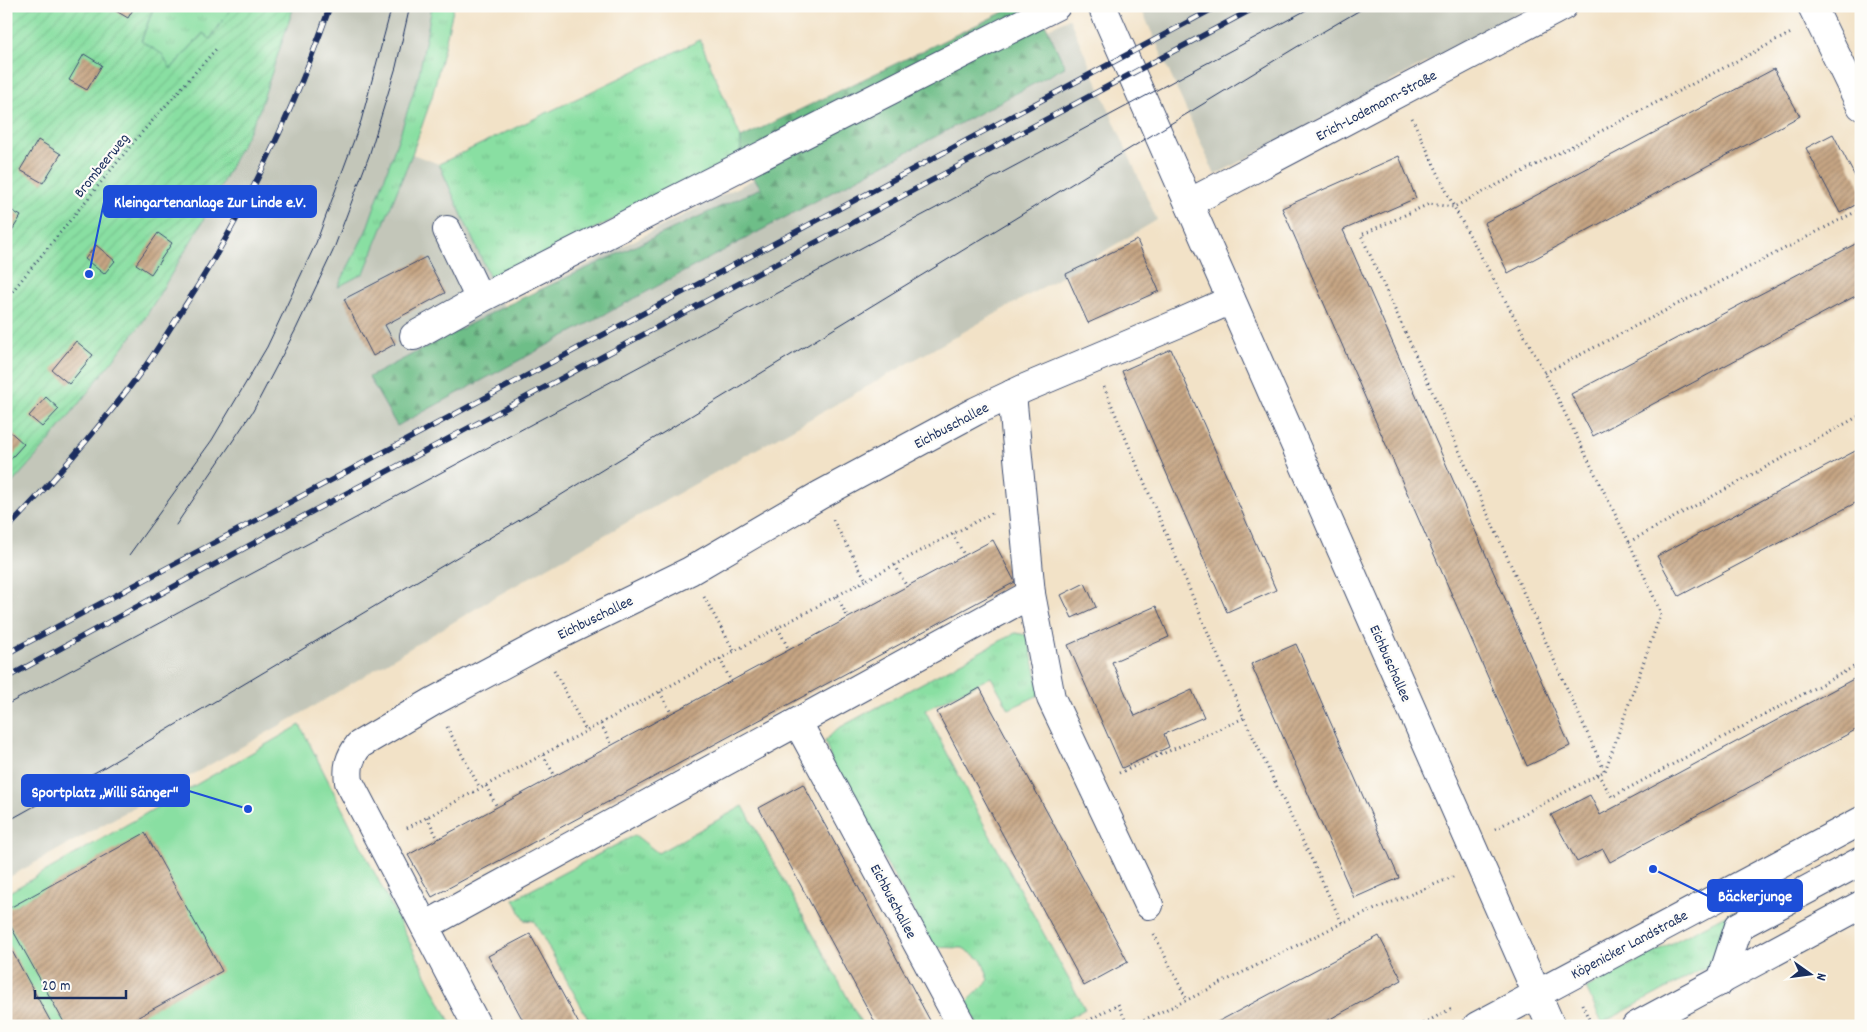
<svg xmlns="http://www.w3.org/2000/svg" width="1867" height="1032" viewBox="0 0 1867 1032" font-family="Dekko,sans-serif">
<defs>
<pattern id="grass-tufts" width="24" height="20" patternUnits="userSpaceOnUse" patternTransform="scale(1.25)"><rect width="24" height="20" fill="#89dfa2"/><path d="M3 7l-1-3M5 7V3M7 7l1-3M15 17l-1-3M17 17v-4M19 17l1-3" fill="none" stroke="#76c08e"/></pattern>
<pattern id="forest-firs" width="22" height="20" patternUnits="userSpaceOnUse" patternTransform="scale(1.25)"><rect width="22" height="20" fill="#6ebe88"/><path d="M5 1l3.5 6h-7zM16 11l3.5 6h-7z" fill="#5a9b72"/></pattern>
<pattern id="garden-furrows" width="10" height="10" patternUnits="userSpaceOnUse" patternTransform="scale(1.25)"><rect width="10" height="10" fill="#89dfa2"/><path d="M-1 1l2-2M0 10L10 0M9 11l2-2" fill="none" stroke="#76c08e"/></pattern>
<pattern id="building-hatch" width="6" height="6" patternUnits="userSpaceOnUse" patternTransform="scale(1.25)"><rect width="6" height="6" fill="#c6a583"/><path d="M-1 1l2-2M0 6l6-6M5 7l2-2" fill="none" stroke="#a0876e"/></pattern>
</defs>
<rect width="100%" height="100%" fill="#fdfcf7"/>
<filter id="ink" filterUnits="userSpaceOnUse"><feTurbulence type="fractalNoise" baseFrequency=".02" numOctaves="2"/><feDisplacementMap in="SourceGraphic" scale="10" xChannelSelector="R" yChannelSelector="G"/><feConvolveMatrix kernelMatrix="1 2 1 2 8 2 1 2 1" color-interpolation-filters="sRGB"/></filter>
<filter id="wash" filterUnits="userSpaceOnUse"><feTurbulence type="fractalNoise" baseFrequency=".0096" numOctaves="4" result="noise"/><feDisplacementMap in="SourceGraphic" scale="20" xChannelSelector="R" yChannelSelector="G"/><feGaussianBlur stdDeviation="1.12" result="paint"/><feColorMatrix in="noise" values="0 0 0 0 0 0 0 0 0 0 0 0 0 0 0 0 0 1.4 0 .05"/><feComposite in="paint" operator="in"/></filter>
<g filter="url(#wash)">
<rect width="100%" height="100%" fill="#f2e2c7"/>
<g fill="#c3c6b9">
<path d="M 294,6 L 432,6 L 419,74 L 402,128 L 366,231 L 339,286 L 364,273 L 412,154 L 439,164 L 504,307 L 1069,18 L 1157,220 L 1066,274 L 495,597 L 311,708 L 6,879 L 6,490 L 47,444 L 142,323 L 200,226 L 259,111 Z"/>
<path d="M 1140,6 L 1533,6 L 1215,175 Z"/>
</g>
<g fill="url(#grass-tufts)" stroke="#528780">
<path d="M 154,6 L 233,6 L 210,39 L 203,33 L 171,69 L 141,42 Z"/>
<path d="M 432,6 L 454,6 L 432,97 L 412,154 L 364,273 L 338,287 L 366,231 L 402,128 L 419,74 Z"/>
<path d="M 700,40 L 741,138 L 740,157 L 491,280 L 439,164 Z"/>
<path d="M 1015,633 L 1027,635 L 1041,694 L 1009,709 L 991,677 L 925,710 L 981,819 L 1085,1009 L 1054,1026 L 978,1026 L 966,1003 L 989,980 L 982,960 L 963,948 L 934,947 L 835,772 L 825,741 L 837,729 Z"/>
<path d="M 743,806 L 863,1026 L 592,1026 L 534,921 L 524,920 L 514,899 L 635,835 L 658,853 Z"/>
<path d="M 1733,911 L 1720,960 L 1602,1023 L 1586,988 Z"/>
</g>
<path fill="url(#forest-firs)" stroke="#447673" d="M 1016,6 L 1037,6 L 1065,67 L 397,426 L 369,377 L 503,307 L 761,188 L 740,157 L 741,138 Z"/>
<path fill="url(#garden-furrows)" stroke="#528780" d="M 6,6 L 154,6 L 141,41 L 162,54 L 171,69 L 203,33 L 210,39 L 233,6 L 294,6 L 259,111 L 200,226 L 142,323 L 47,444 L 6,490 Z"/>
<path fill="#89dfa2" stroke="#528780" d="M 300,725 L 451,1024 L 448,1026 L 6,1026 L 6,894 Z"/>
<g id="blocks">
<g fill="url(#building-hatch)">
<path d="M 112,6 L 135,6 L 128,18 L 111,8 Z"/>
<path d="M 84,54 L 102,65 L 87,90 L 69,80 Z"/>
<path d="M 1774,69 L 1800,116 L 1508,273 L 1484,223 Z"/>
<path d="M 1833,134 L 1861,188 L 1861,202 L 1840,213 L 1806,148 Z"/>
<path d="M 38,140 L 61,154 L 43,183 L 20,170 Z"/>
<path d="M 1399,156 L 1416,198 L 1343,230 L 1570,746 L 1527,766 L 1282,208 Z"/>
<path d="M 6,207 L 21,216 L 8,237 L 6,236 Z"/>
<path d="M 158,233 L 172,243 L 151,274 L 136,264 Z"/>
<path d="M 1137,240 L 1159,291 L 1088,323 L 1066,274 Z"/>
<path d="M 1861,241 L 1861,293 L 1593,436 L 1571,394 Z"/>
<path d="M 96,245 L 115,261 L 104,274 L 85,259 Z"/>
<path d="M 426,257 L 445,293 L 385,325 L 395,344 L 373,356 L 344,299 Z"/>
<path d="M 76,341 L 93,355 L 69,384 L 52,370 Z"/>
<path d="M 1171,349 L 1276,590 L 1227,612 L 1122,371 Z"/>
<path d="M 46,397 L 59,409 L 42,427 L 29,416 Z"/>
<path d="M 6,428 L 24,444 L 6,464 Z"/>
<path d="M 1861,448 L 1861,500 L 1679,596 L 1657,556 Z"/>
<path d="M 993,540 L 1015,582 L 432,897 L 408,855 Z"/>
<path d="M 1085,583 L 1096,607 L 1072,618 L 1061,595 Z"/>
<path d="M 1156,606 L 1169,637 L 1112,662 L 1135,716 L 1192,690 L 1204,717 L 1164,734 L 1169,747 L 1122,768 L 1068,645 Z"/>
<path d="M 1296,644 L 1399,878 L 1354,898 L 1251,664 Z"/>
<path d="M 1861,675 L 1861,727 L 1610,862 L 1603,849 L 1577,862 L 1551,815 L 1590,795 L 1600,815 Z"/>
<path d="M 980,688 L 1128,962 L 1084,986 L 937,712 Z"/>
<path d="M 803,784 L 933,1026 L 877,1026 L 759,808 Z"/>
<path d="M 145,833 L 222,971 L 122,1026 L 66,1026 L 6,918 L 6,910 Z"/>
<path d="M 530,934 L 580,1026 L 526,1026 L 488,956 Z"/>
<path d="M 1379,936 L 1402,980 L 1317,1026 L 1210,1026 Z"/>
<path d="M 6,940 L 53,1026 L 6,1026 Z"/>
</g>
</g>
</g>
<g filter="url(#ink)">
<use href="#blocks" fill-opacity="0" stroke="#3b4a6e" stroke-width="1"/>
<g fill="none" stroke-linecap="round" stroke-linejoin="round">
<defs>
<g id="minor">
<path d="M 1102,6 L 1551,1026"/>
<path d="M 1812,6 L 1861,106"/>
<path d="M 1189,203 L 1563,6"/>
<path d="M 480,299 L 1056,6"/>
<path d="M 414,336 L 480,299 L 447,230"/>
<path d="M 1012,394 L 1031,594 L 1051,698 L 1149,905"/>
<path d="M 798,723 L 962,1026"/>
<path d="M 425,926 L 1031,594"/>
<path d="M 1721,981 L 1739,926 L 1861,861"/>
<path d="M 477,1026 L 349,782 C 347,767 349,758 359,745 L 434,701 L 541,644 L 690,571 L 820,495 L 976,411 L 1025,388 L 1177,324 L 1231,300"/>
</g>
<g id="major">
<path d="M 1477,1026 L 1861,821"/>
<path d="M 1636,1026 L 1861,905"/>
</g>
</defs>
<use href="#minor" stroke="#3b4a6e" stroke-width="30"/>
<use href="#major" stroke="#3b4a6e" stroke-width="30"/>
<g stroke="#3b4a6e" stroke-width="3" stroke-dasharray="1 4" stroke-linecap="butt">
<path d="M 1412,118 L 1454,207 L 1429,204 L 1361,235 L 1604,770"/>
<path d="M 6,299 L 137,138 L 216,49"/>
<path d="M 1545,373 L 1861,209"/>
<path d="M 1104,387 L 1244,718 L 1342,923"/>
<path d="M 833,520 L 866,580 L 994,512"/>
<path d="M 953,534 L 964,555"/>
<path d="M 1629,542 L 1861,415"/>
<path d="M 895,565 L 907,587"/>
<path d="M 837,596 L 848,618"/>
<path d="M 704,597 L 734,651"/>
<path d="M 778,628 L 789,650"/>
<path d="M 720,659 L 731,681"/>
<path d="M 554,670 L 586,731"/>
<path d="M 660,692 L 671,713"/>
<path d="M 601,724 L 612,745"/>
<path d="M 447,727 L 480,788"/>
<path d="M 543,755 L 555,776"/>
<path d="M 1119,773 L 1244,718"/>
<path d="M 1598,774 L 1612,797 L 1861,663"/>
<path d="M 486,786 L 497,807"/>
<path d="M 427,817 L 438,839"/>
<path d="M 407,828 L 866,580"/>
<path d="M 1495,829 L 1605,771 L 1661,613 L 1629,542 L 1545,373 L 1454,207 L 1793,32"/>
<path d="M 1154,934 L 1187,1000"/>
<path d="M 1582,1004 L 1592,1026"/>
<path d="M 1079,1026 L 1118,1004 L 1128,1026"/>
<path d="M 1130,1026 L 1187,1000 L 1342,923 L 1455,876"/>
<path d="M 1419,1026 L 1454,1007"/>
</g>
<use href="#minor" stroke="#fff" stroke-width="28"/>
<use href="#major" stroke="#fff" stroke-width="28"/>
<g stroke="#1b2f5e" stroke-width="1">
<path d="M 176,525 L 253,411 L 296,329 L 333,251 L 369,156 L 396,67 L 410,6"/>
<path d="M 129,555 L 212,440 L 267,347 L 316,243 L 361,121 L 392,6"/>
<path d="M 6,705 L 1314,6"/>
<path d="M 6,822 L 103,768 L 543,506 L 1295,48 L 1367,6"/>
</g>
<defs>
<g id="rail">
<path d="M 6,530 C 54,480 100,427 141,372 C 154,355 165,336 177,318 C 241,221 292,116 330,6"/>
<path d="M 6,654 L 1218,6"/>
<path d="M 6,678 L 285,526 L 1258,6"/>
</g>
</defs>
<use href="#rail" stroke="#1b2f5e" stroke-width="5.5"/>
<use href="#rail" stroke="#fdfcf7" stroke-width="4" stroke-dasharray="11" stroke-linecap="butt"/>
</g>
</g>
<g text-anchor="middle" stroke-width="4.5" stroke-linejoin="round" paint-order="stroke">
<g font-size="15" fill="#1b2f5e" stroke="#fdfcf7">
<text transform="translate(1376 105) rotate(-28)" y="5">Erich-Lodemann-Straße</text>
<text transform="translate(101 165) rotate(-51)" y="5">Brombeerweg</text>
<text transform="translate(951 425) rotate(-28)" y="5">Eichbuschallee</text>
<text transform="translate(595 617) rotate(-26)" y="5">Eichbuschallee</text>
<text transform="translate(1391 663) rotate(66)" y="5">Eichbuschallee</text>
<text transform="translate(894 901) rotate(62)" y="5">Eichbuschallee</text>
<text transform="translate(1629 944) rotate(-28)" y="5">Köpenicker Landstraße</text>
</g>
</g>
<path fill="none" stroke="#1d4ed8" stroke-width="2" d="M89 274L104 202M248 809L189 791M1653 869L1708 896"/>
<g fill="#1d4ed8" stroke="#fdfcf7" stroke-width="2">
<circle cx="89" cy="274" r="5"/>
<circle cx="248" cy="809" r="5"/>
<circle cx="1653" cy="869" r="5"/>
</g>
<g fill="#1d4ed8" stroke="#1d4ed8" stroke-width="2">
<rect x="104" y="186" width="212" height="31" rx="5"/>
<rect x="22" y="775" width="167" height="31" rx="5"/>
<rect x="1708" y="880" width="94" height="31" rx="5"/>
</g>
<g font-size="16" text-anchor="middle" font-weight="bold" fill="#fff">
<text x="210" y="207">Kleingartenanlage Zur Linde e.V.</text>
<text x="105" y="797">Sportplatz „Willi Sänger"</text>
<text x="1755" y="901">Bäckerjunge</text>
</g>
<rect width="1867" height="1032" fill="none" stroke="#fdfcf7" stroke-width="25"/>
<g transform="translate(1810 974) rotate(104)" stroke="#fdfcf7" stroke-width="4" paint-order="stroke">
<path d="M0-4L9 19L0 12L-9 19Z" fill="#1b2f5e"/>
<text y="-8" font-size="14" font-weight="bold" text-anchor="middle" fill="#1b2f5e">N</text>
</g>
<path d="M35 990v8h91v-8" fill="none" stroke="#1b2f5e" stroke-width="2.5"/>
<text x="42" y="990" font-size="15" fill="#1b2f5e" stroke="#fdfcf7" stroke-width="4" paint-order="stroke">20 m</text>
</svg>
